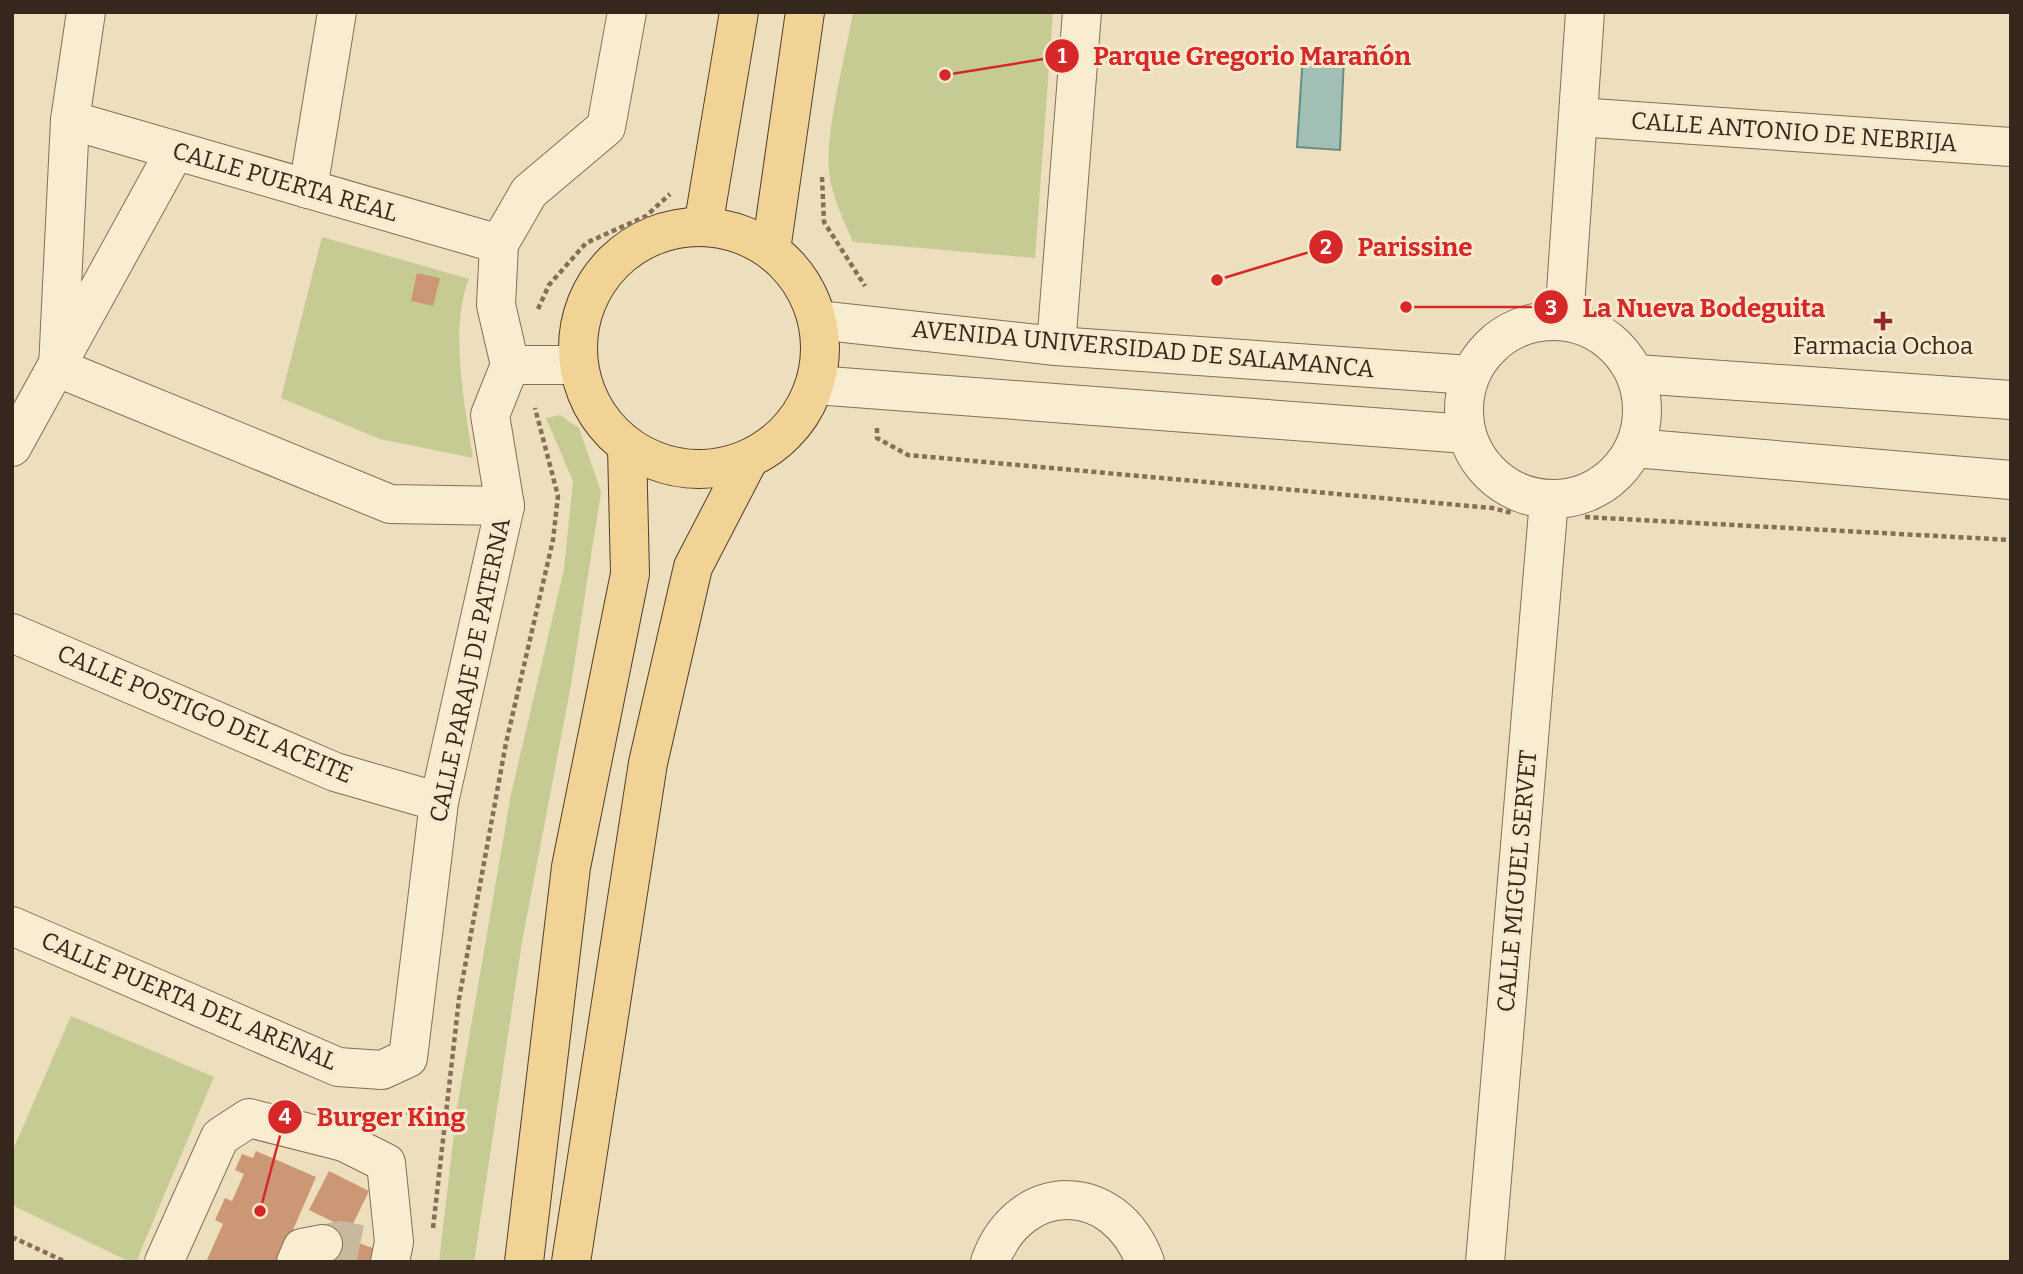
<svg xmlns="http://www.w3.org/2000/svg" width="2023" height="1274" viewBox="0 0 2023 1274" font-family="Bitter,serif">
<rect width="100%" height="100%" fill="#eddebe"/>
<g fill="#c5cb93">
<path d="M 853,12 L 1053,12 L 1035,258 L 853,242 C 844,220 831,196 829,171 C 825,131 846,55 853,12 Z"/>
<path d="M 322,237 L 469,279 C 449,326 465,408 473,458 L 380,439 L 281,398 Z"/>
<path d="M 560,415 L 579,428 L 601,492 L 571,685 L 522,942 L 474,1262 L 439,1262 L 457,1108 L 511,794 L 564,569 L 573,481 L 546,418 Z"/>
<path d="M 71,1016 L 214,1077 L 136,1262 L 130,1262 L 12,1205 L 12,1152 Z"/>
</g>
<path fill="#a2bfb6" stroke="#698c83" stroke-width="2" d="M 1303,54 L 1344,57 L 1340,150 L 1297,147 Z"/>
<g fill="#cb9774">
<path d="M 417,273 L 440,278 L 433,306 L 411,301 Z"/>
<path d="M 256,1151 L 316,1177 L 279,1262 L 206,1262 L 223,1224 L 215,1220 L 225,1198 L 232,1201 L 244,1174 L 235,1170 L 242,1154 L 253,1158 Z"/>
<path d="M 329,1171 L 369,1191 L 350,1230 L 309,1210 Z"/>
<path d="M 327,1232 L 390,1254 L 387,1262 L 317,1262 Z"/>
</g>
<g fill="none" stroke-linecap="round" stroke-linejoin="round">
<path stroke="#c8b99e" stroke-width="38" stroke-dasharray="38 19" stroke-linecap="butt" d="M 323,1244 L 340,1240 L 365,1245 L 379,1262"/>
<defs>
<g id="minor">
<path d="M 1578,117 L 2011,147"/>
<path d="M 70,120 L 499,244"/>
<path d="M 308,189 L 337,12"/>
<path d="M 817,320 L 1056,346 L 1470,375"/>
<path d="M 1564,321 L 1585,12"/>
<circle cx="1553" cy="410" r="89"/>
<path d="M 1056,346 L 1082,12"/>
<path d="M 510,365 L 578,365"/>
<path d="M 58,368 L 390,504 L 505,506"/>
<path d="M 58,368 L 70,120 L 86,12"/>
<path d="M 1637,374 L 2011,400"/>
<path d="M 815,385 L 1466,434"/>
<path d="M 12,447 L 175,151"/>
<path d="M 1634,448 L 2011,480"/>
<path d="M 12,633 L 335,772 L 439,802"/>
<path d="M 12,926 L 338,1067 L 382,1070 L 408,1058 L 439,802 L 505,506 L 490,415 L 510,365 L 496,305 L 499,244 L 529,192 L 606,127 L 627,12"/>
<path d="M 164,1262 L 220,1137 L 249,1118 L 344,1142 L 386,1163 L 394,1242 L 390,1262"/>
<path d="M 296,1262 L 302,1248 L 323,1244"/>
<path d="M 990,1262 C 1020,1179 1115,1180 1145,1262"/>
<path d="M 1485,1262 L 1549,500"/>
</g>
<g id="major">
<path d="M 703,227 L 739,12"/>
<circle cx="699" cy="348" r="121"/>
<path d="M 771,250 L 805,12"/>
<path d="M 524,1262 L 571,867 L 630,574 L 627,447"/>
<path d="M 571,1262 L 648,763 L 693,567 L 749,459"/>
</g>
</defs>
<use href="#minor" stroke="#856f57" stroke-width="40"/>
<use href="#major" stroke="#533d2c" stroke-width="40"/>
<g stroke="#856f57" stroke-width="4.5" stroke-dasharray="5 3.5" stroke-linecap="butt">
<path d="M 822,177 L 824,222 L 865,286"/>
<path d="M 538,309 L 549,285 L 586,243 L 646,216 L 670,194"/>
<path d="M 877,428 L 877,438 L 908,455 L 1492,508 L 1512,513"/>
<path d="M 1585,517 L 2011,540"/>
<path d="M 391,1122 L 391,1112 L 446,1114"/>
<path d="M 433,1228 L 459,999 L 506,743 L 553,540 L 558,496 L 535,408"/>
<path d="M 12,1237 L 66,1262"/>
</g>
<use href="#minor" stroke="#f8ecd1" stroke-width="38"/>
<use href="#major" stroke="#f1d395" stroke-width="38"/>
</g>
<path fill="#94282b" stroke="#f5e9ce" stroke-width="2.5" d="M1879.5 310.5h7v7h7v7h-7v7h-7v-7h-7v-7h7z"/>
<g text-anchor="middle" stroke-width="6" stroke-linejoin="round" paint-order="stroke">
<g font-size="24" fill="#35271c" stroke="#f5e9ce">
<text transform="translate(1794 132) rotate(4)" y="8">CALLE ANTONIO DE NEBRIJA</text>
<text transform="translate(285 182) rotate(16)" y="8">CALLE PUERTA REAL</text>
<text transform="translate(1143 349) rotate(5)" y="8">AVENIDA UNIVERSIDAD DE SALAMANCA</text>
<text transform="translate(470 670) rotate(-78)" y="8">CALLE PARAJE DE PATERNA</text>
<text transform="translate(205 714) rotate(23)" y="8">CALLE POSTIGO DEL ACEITE</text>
<text transform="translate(1517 881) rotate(-85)" y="8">CALLE MIGUEL SERVET</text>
<text transform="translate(189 1001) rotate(23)" y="8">CALLE PUERTA DEL ARENAL</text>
</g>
<g font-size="24" fill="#35271c" stroke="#f5e9ce">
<text x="1883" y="354">Farmacia Ochoa</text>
</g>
</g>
<path fill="none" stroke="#d62828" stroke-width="2.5" d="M945 75L1062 56M1217 280L1326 247M1406 307L1551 307M260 1211L285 1117"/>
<g fill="#d62828" stroke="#f5e9ce" stroke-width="2.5">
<circle cx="945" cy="75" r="7"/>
<circle cx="1217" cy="280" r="7"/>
<circle cx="1406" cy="307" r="7"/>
<circle cx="260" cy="1211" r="7"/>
<circle cx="1062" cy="56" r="18"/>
<circle cx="1326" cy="247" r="18"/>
<circle cx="1551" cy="307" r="18"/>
<circle cx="285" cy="1117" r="18"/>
</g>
<g font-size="21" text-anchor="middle" font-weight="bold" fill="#fff">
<text x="1062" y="63">1</text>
<text x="1326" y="254">2</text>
<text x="1551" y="315">3</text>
<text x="285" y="1124">4</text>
</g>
<g font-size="26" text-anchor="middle" font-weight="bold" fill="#d62828" stroke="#f5e9ce" stroke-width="6" stroke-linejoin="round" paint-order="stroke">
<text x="1252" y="65">Parque Gregorio Marañón</text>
<text x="1415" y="256">Parissine</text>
<text x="1704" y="317">La Nueva Bodeguita</text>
<text x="391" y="1126">Burger King</text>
</g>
<rect width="2023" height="1274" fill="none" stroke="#35271c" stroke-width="28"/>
</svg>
